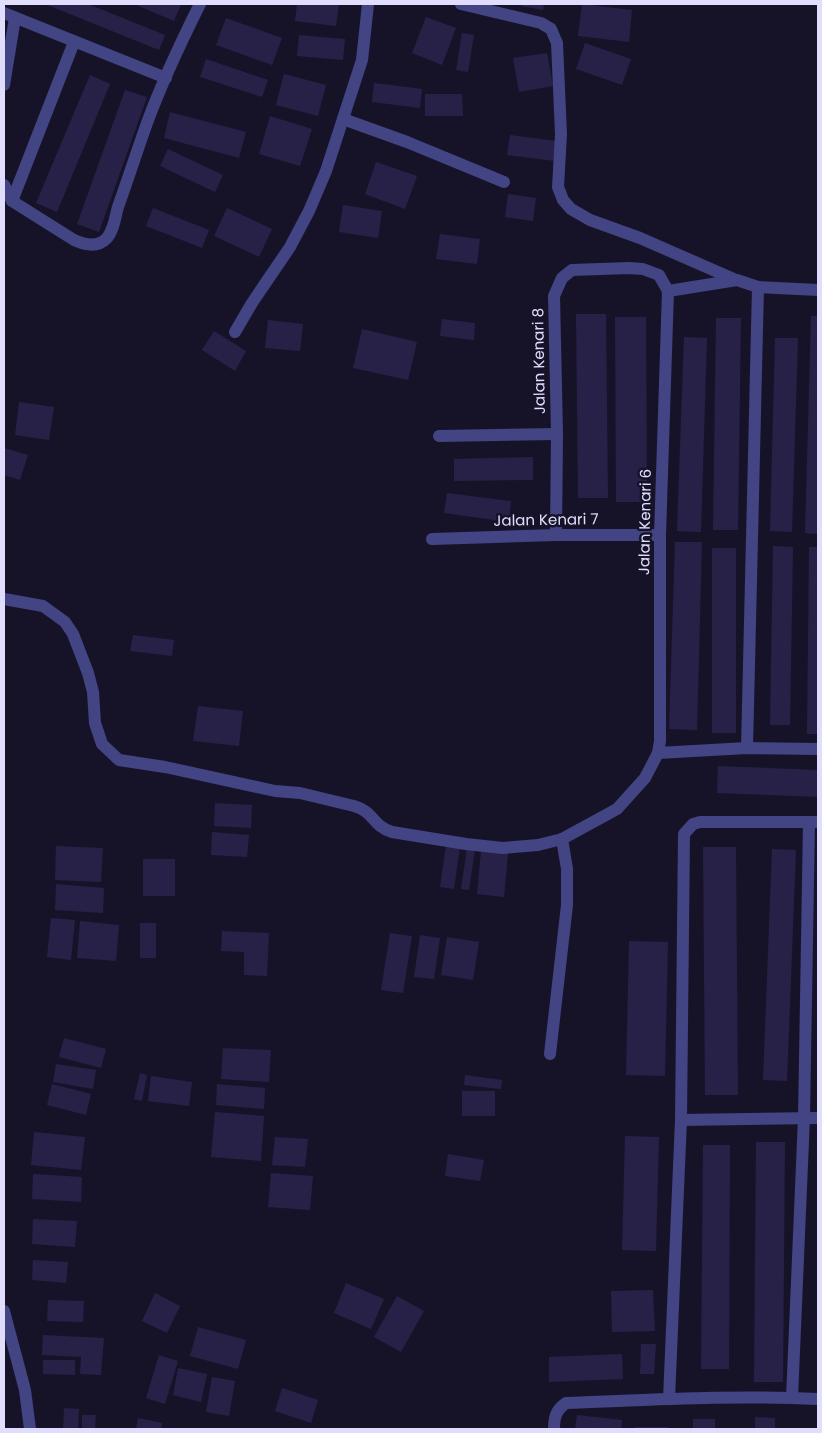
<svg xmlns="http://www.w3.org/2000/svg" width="822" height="1433" viewBox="0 0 822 1433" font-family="Poppins,sans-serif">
<rect width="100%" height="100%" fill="#161329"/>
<g fill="#272148">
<path d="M 45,4 L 88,4 L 165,35 L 159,50 Z"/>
<path d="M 134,4 L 181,4 L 174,21 Z"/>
<path d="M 297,4 L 339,4 L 336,26 L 295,21 Z"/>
<path d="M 521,4 L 544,4 L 543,10 L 521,6 Z"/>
<path d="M 582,4 L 632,10 L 629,42 L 578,36 Z"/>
<path d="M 426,17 L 456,28 L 442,65 L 412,53 Z"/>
<path d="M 226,18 L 282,38 L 272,65 L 216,45 Z"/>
<path d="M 462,33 L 474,35 L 468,72 L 456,70 Z"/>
<path d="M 299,35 L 345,39 L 343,60 L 297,56 Z"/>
<path d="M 585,43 L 631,59 L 622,85 L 576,69 Z"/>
<path d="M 547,53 L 553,86 L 519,92 L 513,58 Z"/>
<path d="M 206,59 L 268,80 L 262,97 L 200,77 Z"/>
<path d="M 284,74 L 326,85 L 318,116 L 276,105 Z"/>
<path d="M 90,75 L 110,84 L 57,212 L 36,203 Z"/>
<path d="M 374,83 L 422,89 L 420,108 L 372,102 Z"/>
<path d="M 125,90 L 147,97 L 99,232 L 77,224 Z"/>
<path d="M 425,94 L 462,94 L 463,116 L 425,116 Z"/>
<path d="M 170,112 L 246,132 L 239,158 L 164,138 Z"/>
<path d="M 270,116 L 312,129 L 300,166 L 259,154 Z"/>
<path d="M 510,135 L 557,141 L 555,161 L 507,155 Z"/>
<path d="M 168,149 L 223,175 L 215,192 L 160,166 Z"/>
<path d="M 376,162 L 417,176 L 405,209 L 365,194 Z"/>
<path d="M 508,194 L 536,198 L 533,221 L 505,217 Z"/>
<path d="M 343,205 L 382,211 L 378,238 L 339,232 Z"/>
<path d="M 153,208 L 209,230 L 202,248 L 146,226 Z"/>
<path d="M 227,208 L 272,229 L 259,257 L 214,236 Z"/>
<path d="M 440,234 L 480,239 L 477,264 L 436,259 Z"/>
<path d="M 576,314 L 606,314 L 608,498 L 578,498 Z"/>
<path d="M 811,316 L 818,316 L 818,534 L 805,533 Z"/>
<path d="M 615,317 L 646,317 L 647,502 L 616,502 Z"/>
<path d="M 716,318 L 741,318 L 738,530 L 713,530 Z"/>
<path d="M 442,319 L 475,323 L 474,340 L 440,336 Z"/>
<path d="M 268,320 L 303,324 L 300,351 L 265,348 Z"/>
<path d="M 362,329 L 417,342 L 408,380 L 353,368 Z"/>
<path d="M 214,331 L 246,351 L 235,371 L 202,350 Z"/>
<path d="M 684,337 L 707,338 L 701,532 L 677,531 Z"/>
<path d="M 775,338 L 798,338 L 792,532 L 770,531 Z"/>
<path d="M 19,402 L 54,407 L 49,440 L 15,435 Z"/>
<path d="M 4,448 L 28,455 L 20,480 L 4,475 Z"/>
<path d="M 533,457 L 533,480 L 454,481 L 454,459 Z"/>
<path d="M 447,493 L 511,501 L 509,522 L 444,513 Z"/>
<path d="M 675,542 L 702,542 L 697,730 L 669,729 Z"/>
<path d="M 773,546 L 793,547 L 790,725 L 770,725 Z"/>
<path d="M 809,547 L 818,547 L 818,734 L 807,734 Z"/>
<rect x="712" y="548" width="24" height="185"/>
<path d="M 133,635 L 174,640 L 172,656 L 130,651 Z"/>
<path d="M 198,706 L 243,711 L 239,746 L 193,741 Z"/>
<path d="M 718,766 L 818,770 L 818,797 L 717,793 Z"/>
<path d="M 215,803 L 252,805 L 251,828 L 214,826 Z"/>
<path d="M 212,832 L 249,835 L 247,857 L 211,855 Z"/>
<path d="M 446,845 L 460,847 L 454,889 L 440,887 Z"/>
<path d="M 56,846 L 103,848 L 101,882 L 55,880 Z"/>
<path d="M 703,847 L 736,847 L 738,1095 L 705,1095 Z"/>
<path d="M 467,848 L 475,850 L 469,890 L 461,889 Z"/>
<path d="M 772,849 L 796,850 L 787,1081 L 763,1080 Z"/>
<path d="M 481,850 L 508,853 L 504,897 L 477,894 Z"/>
<rect x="143" y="859" width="32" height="37"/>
<path d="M 56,884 L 104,888 L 103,913 L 55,910 Z"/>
<path d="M 51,918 L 75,920 L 71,960 L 47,957 Z"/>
<path d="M 80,921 L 119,925 L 116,961 L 77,958 Z"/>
<rect x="140" y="923" width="16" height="35"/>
<path d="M 222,931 L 269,933 L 267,976 L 244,975 L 244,952 L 221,951 Z"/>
<path d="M 390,933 L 412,936 L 403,993 L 381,990 Z"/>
<path d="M 420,935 L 440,938 L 434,979 L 414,977 Z"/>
<path d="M 447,937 L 479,942 L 473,980 L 441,975 Z"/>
<path d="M 629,941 L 668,942 L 665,1076 L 626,1075 Z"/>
<path d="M 64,1038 L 106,1049 L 101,1068 L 59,1057 Z"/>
<path d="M 223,1048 L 271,1050 L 269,1082 L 221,1079 Z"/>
<path d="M 56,1064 L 96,1070 L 93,1089 L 53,1082 Z"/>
<path d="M 140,1073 L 147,1075 L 142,1101 L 134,1099 Z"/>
<path d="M 465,1075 L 502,1080 L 501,1089 L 464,1085 Z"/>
<path d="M 151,1076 L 192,1082 L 189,1106 L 148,1101 Z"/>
<path d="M 52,1084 L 91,1094 L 86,1115 L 47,1105 Z"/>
<path d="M 217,1084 L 265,1088 L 264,1109 L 216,1105 Z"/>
<rect x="462" y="1091" width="33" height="25"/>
<path d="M 215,1112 L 264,1116 L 261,1161 L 211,1157 Z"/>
<path d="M 34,1132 L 85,1137 L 81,1170 L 31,1165 Z"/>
<path d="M 625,1136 L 659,1137 L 656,1251 L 622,1250 Z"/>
<path d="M 275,1137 L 308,1139 L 305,1167 L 272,1165 Z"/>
<path d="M 756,1142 L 785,1142 L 783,1382 L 754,1382 Z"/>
<path d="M 703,1145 L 730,1145 L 729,1369 L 701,1369 Z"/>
<path d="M 448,1154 L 484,1160 L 480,1181 L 445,1176 Z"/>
<path d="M 271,1173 L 313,1176 L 310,1210 L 268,1207 Z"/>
<path d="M 33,1174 L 82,1177 L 81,1202 L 32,1199 Z"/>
<path d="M 33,1219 L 77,1221 L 75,1247 L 32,1244 Z"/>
<path d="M 33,1260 L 68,1262 L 66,1283 L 32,1280 Z"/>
<path d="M 346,1283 L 384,1299 L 371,1329 L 334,1313 Z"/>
<path d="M 653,1290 L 655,1331 L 612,1332 L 611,1291 Z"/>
<path d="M 155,1293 L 180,1306 L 167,1333 L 142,1321 Z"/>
<path d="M 397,1296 L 424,1311 L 401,1352 L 374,1337 Z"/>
<path d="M 48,1300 L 84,1301 L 83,1322 L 47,1321 Z"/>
<path d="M 198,1327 L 246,1340 L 238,1369 L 190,1356 Z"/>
<path d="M 43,1335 L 104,1338 L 101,1375 L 80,1374 L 81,1357 L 42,1355 Z"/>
<path d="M 641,1344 L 656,1344 L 654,1374 L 640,1374 Z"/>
<path d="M 622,1354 L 623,1379 L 549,1382 L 549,1357 Z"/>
<path d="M 159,1355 L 178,1361 L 165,1404 L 146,1398 Z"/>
<path d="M 43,1360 L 75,1360 L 75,1375 L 43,1374 Z"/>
<path d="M 178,1368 L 207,1374 L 201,1402 L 173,1395 Z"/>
<path d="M 212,1377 L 235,1381 L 229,1416 L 206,1412 Z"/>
<path d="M 282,1388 L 318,1400 L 311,1423 L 275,1411 Z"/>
<path d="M 64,1408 L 79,1409 L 78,1429 L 63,1429 Z"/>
<path d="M 82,1415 L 96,1415 L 95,1429 L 82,1429 Z"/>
<path d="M 577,1415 L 622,1420 L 621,1429 L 575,1429 Z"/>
<path d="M 755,1417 L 775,1418 L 775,1429 L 755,1429 Z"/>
<path d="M 138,1418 L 162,1423 L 161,1429 L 136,1429 Z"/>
<rect x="693" y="1419" width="22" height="10"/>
<rect x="635" y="1427" width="33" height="2"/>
</g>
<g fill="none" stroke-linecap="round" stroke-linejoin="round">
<g stroke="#434483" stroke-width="12">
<path d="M 461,4 L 541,23 L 551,29 L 557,43 L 561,134 L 558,187 L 563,200 L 571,209 L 590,220 L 640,238 L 736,280"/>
<path d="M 4,13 L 166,78"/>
<path d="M 4,85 L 15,18"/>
<path d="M 343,119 L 407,142 L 504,182"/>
<path d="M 4,185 L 12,201 L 74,240 C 85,245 97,248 106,239 C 114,231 115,217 118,207 C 128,179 137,151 147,123 C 162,82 181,42 200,4"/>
<path d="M 12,201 L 74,42"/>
<path d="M 235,332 L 252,303 L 290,247 L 309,211 L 326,171 L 362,60 L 368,4"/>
<path d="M 439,436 L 557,434"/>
<path d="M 556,535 L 557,434 L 554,296 L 562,278 L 572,270 L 629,268 L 643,269 L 659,275 L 668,291 L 737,280 L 758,287 L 818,290"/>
<path d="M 432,539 L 556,535 L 660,535"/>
<path d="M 4,599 L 43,606 L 65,622 L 73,634 L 88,673 L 93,692 L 95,723 L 102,744 L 119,760 L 165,767 L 275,791 L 300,793 L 354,806 C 375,812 371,825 392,832 L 466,844 L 503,848 L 538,845 L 562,839 L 617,809 L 645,778 L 658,753 L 660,741 L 660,535 L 668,291"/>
<path d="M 747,748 L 758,287"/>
<path d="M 658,753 L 747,748 L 818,749"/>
<path d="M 550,1054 L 567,905 L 567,869 L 562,839"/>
<path d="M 681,1120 L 818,1118"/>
<path d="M 4,1311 L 25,1390 L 30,1429"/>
<path d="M 792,1398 L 804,1118 L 809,822"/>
<path d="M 669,1399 L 681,1120 L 684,834 L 693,824 L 700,822 L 818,822"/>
<path d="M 554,1429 C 554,1417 556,1410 566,1403 C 650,1400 734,1395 818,1399"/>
</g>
</g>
<g text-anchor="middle" stroke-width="5" stroke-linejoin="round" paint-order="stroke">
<g font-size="15" fill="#e0defc" stroke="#161329">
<text transform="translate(539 361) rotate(-91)" y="5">Jalan Kenari 8</text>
<text transform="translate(546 520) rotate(-1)" y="5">Jalan Kenari 7</text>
<text transform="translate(645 522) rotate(-89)" y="5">Jalan Kenari 6</text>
</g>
</g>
<rect width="822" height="1433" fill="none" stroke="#e0defc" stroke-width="10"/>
</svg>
